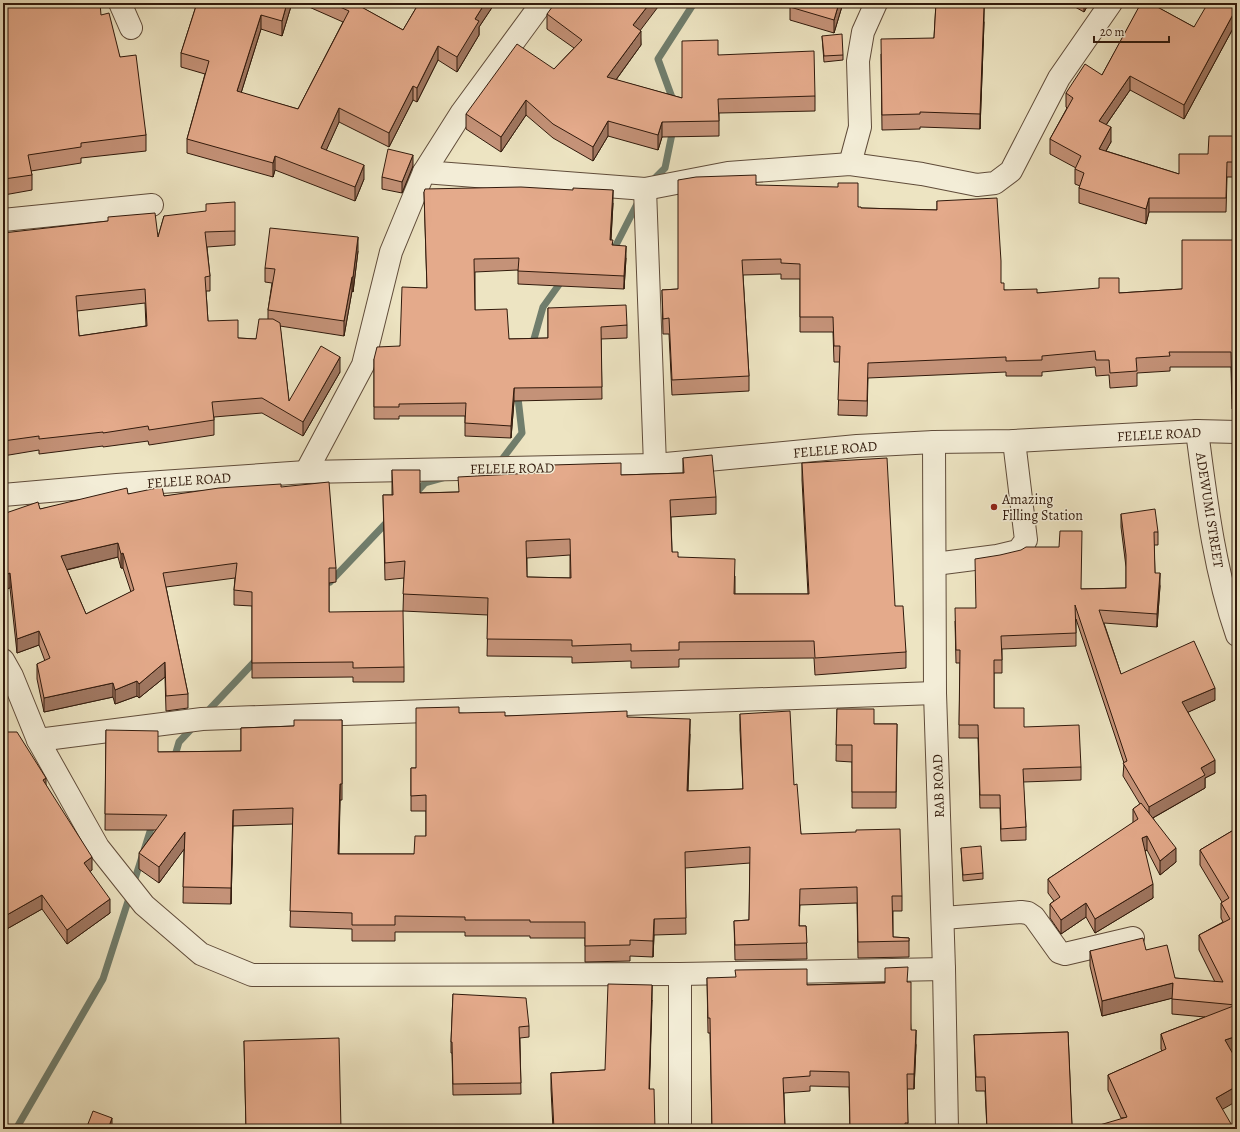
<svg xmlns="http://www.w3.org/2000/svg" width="1240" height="1132" viewBox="0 0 1240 1132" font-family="Alegreya,serif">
<rect width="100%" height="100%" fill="#ede4c2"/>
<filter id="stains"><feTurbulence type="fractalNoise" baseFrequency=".005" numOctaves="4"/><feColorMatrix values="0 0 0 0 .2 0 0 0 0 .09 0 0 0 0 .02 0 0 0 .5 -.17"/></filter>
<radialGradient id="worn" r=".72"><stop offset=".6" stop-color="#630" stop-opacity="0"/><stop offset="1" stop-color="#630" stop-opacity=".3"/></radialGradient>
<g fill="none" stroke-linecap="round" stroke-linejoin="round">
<g stroke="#707d6c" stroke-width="7">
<path d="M 674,103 L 658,59 L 694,3"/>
<path d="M 651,182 L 665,168 L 673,129"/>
<path d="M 610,251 L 613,251 L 639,200"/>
<path d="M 532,346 L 543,307 L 563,279"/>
<path d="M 497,463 L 500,462 L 522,433 L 518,398 L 520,393"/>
<path d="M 415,494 L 425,483 L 443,478"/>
<path d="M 330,582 L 389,520"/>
<path d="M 205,714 L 258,658"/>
<path d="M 174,759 L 179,742 L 195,725"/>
<path d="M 133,885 L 153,822"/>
<path d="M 16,1129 L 103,979 L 130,895"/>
</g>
<defs>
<g id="minor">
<path d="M 120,3 L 131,28"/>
<path d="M 850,164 L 860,127 L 858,61 L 863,32 L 876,3"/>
<path d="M 424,172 L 645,189 L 728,173 L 850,164 L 922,174 L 977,185 L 995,183 L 1011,171 L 1059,78 L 1111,3"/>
<path d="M 645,189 L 655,465"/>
<path d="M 3,220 L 152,205"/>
<path d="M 1197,431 C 1206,500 1214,569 1237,635"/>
<path d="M 934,442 L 935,693 L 944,969 L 947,1129"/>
<path d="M 306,472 L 363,365 L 391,252 L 424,172 L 462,112 L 542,3"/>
<path d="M 3,495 L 117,485 L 306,472 L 655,465 L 857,446 L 934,442 L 1014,441 L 1197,431 L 1237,432"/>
<path d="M 935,564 L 997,556 L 1018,551 L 1026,540 L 1014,441"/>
<path d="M 3,660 L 12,676 L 38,740 L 98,847 L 144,905 L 201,954 L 252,975 L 680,974 L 944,969"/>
<path d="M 38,740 L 202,719 L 935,693"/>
<path d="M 943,918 L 1021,912 L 1028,913 L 1034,917 L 1059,952 L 1065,954 L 1133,938"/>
<path d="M 680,1129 L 680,974"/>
</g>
</defs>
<use href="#minor" stroke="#604c3a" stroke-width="24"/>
<use href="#minor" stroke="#f3edd7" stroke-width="22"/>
</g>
<g fill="#c49278" stroke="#311a0c" fill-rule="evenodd">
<path d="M 3,3 L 101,15 L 120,57 L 146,135 L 146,151 L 81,158 L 81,163 L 31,171 L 32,175 L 32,190 L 4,195 L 4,193 L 3,193 Z"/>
<path d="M 197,3 L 292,3 L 282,36 L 261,29 L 241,93 L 298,109 L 343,22 L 300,3 L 364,3 L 361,7 L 403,30 L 419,3 L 495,3 L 479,27 L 479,35 L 457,72 L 438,60 L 417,102 L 413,100 L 389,147 L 339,122 L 326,150 L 364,179 L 355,201 L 275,170 L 273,177 L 187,153 L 187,139 L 205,74 L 181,67 L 181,53 Z"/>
<path d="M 792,3 L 843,3 L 834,33 L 790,20 L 790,7 Z"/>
<path d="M 936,3 L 975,3 L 973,6 L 984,22 L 980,129 L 920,127 L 920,129 L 882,130 L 881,54 L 934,38 Z"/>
<path d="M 1068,3 L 1089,3 L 1084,12 Z"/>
<path d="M 1136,3 L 1162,3 L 1159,8 L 1194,27 L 1237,3 L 1237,21 L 1184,119 L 1130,90 L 1106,125 L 1111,142 L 1106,151 L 1179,174 L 1235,136 L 1237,70 L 1237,177 L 1227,177 L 1226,212 L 1149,212 L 1146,224 L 1079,203 L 1079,188 L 1080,186 L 1075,184 L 1075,169 L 1076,168 L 1050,154 L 1050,139 L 1067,108 L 1066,107 L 1066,93 L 1102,75 L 1140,6 L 1136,4 Z"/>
<path d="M 547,14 L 640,30 L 641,45 L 616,80 L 682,98 L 718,55 L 815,96 L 815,111 L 719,113 L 719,136 L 662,137 L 658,150 L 608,136 L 593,161 L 553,138 L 526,115 L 501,152 L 466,129 L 466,114 L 554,69 L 574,48 L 547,29 Z"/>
<path d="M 822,36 L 843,55 L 843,60 L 824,62 Z"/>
<path d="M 413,166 L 402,193 L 382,189 L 382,177 Z"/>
<path d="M 756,185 L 858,207 L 861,208 L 937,210 L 937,201 L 1001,283 L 1004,290 L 1037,293 L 1119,293 L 1182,289 L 1234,240 L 1233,219 L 1233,204 L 1237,203 L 1237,409 L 1232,409 L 1231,367 L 1170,367 L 1170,371 L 1137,373 L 1137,386 L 1110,388 L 1109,375 L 1096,376 L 1095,367 L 1042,372 L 1042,376 L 1006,376 L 1006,372 L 868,378 L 867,416 L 838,415 L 840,362 L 834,362 L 833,332 L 800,332 L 800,279 L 781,279 L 781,274 L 743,275 L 749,376 L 749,391 L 672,395 L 669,334 L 663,334 L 662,290 L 678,289 Z"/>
<path d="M 424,192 L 613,203 L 611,240 L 613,245 L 626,258 L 624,289 L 518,284 L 518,270 L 475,272 L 475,310 L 509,339 L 548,338 L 548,308 L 627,325 L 627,338 L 601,339 L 602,399 L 514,401 L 511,438 L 465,436 L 465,416 L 399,416 L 399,419 L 374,419 L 374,359 L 400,346 L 427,288 Z"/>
<path d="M 164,216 L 235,231 L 235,245 L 207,247 L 210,276 L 210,291 L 206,291 L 208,321 L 238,338 L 256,339 L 268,319 L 268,310 L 272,283 L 265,282 L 265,268 L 358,251 L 353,292 L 352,291 L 344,336 L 280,326 L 289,401 L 340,372 L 303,436 L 262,413 L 214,417 L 214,435 L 149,445 L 148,441 L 103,447 L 103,446 L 39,454 L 39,450 L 3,456 L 3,233 L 158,237 ZM 145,303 L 146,326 L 79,336 L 77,311 Z"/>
<path d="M 683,458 L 716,497 L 716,514 L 671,517 L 672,552 L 678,557 L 735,576 L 735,594 L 808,594 L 802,480 L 802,463 L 895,606 L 906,652 L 906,668 L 815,675 L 814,658 L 679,659 L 679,667 L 631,668 L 631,661 L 572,663 L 572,657 L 487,656 L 488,615 L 403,611 L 404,578 L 385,580 L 383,495 L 392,495 L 392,470 L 420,493 L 458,492 L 552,472 L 552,465 L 621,475 L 683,473 ZM 570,555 L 570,578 L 527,577 L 527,558 Z"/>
<path d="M 281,487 L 336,568 L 336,582 L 329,583 L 329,612 L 404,667 L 404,682 L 353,682 L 353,677 L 252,678 L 252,606 L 234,605 L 234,590 L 235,578 L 166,587 L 188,694 L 188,708 L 166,711 L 165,677 L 139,698 L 137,696 L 115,704 L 113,697 L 44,712 L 37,679 L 37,664 L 45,661 L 39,645 L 17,653 L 10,588 L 3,514 L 40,509 L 128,494 L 164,496 ZM 118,557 L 121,568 L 123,568 L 131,592 L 86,614 L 67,570 Z"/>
<path d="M 1121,514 L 1158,532 L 1158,545 L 1154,545 L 1155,573 L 1160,586 L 1157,627 L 1104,623 L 1121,674 L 1215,700 L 1188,712 L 1215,773 L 1205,778 L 1205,788 L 1153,818 L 1176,862 L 1160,875 L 1147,850 L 1145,851 L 1153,898 L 1095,933 L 1086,917 L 1061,934 L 1050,918 L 1050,904 L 1054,901 L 1048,893 L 1048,879 L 1133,823 L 1133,809 L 1140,804 L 1123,776 L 1124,763 L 1076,619 L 1076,646 L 1002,649 L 1002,673 L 994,673 L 994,708 L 1024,727 L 1081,767 L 1081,780 L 1023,782 L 1026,827 L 1026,840 L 1001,841 L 1000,808 L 980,808 L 978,738 L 959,738 L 960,663 L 956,663 L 955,621 L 976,608 L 1081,589 L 1126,588 L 1126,567 L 1121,527 Z"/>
<path d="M 837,709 L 874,724 L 897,724 L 896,808 L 852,808 L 852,762 L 836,761 Z"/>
<path d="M 459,713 L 505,716 L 627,717 L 690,734 L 688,791 L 743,789 L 740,730 L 740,714 L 794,785 L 801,834 L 902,896 L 902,911 L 893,911 L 893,937 L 909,938 L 909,957 L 858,958 L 857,903 L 800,905 L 799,926 L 806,926 L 807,959 L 735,960 L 734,921 L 749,920 L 750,863 L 685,868 L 686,934 L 654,935 L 653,957 L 630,956 L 630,961 L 585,962 L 585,938 L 530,938 L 530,936 L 465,936 L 465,932 L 395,932 L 395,941 L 352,941 L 352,929 L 290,927 L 293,824 L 233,826 L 231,904 L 183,903 L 184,849 L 159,883 L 139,869 L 139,853 L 156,830 L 105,830 L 106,730 L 158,752 L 241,751 L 241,728 L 294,726 L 342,720 L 342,800 L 340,800 L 339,854 L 414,854 L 426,836 L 426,811 L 411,811 L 411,768 L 416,768 Z"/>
<path d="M 3,734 L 46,785 L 92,870 L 90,872 L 110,913 L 67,944 L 42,909 L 5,930 L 3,926 Z"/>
<path d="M 1237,828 L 1237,1051 L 1232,1053 L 1223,1109 L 1121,1118 L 1108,1090 L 1108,1075 L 1162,1051 L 1161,1049 L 1161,1034 L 1205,1017 L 1172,1014 L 1172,998 L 1102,1016 L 1090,966 L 1090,951 L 1146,950 L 1175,978 L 1215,982 L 1199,950 L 1199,935 L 1223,922 L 1221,918 L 1221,903 L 1222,902 L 1200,865 L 1200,850 Z"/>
<path d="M 961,848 L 983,873 L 983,879 L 963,881 Z"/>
<path d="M 707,978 L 807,985 L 908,982 L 911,1030 L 916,1045 L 914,1089 L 907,1089 L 908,1129 L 850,1129 L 849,1087 L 810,1086 L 810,1091 L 784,1093 L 785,1129 L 712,1129 L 710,1033 L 708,1033 Z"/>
<path d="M 453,994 L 529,1026 L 529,1037 L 520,1038 L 521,1094 L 453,1095 L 452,1053 L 451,1053 L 451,1042 Z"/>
<path d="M 652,1000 L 649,1089 L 655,1129 L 553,1129 L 551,1089 L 551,1073 L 605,1070 Z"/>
<path d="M 1068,1032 L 1072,1129 L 987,1129 L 985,1091 L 976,1091 L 974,1035 Z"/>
<path d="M 244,1041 L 341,1129 L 246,1129 Z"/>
</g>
<g fill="#a07761" stroke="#311a0c">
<path d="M 287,3 L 292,3 L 282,36 L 282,21 Z"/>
<path d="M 356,3 L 364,3 L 356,18 Z"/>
<path d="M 485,3 L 495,3 L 479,27 L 479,35 L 457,72 L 457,57 L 475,19 Z"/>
<path d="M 650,3 L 661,3 L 633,40 L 633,25 Z"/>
<path d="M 839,3 L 843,3 L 834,33 L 834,20 Z"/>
<path d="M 967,3 L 975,3 L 965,21 L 965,6 Z"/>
<path d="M 1084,3 L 1089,3 L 1084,12 Z"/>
<path d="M 1158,3 L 1162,3 L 1154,15 L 1154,9 Z"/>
<path d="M 984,7 L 984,22 L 980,129 L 980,114 Z"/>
<path d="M 1237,7 L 1237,21 L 1184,119 L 1184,105 Z"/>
<path d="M 261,15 L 261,29 L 237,106 L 237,91 Z"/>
<path d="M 641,31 L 641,45 L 607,92 L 607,77 Z"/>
<path d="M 438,46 L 438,60 L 417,102 L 417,88 Z"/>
<path d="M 1130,76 L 1130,90 L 1099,135 L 1099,121 Z"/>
<path d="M 413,86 L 413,100 L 389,147 L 389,133 Z"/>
<path d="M 526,100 L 526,115 L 501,152 L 501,137 Z"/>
<path d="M 339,108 L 339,122 L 321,162 L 321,148 Z"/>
<path d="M 608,121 L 608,136 L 593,161 L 593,147 Z"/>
<path d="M 662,122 L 662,137 L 658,150 L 658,135 Z"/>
<path d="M 1111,127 L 1111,142 L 1099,163 L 1099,149 Z"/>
<path d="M 413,155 L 413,166 L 402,193 L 402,182 Z"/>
<path d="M 275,156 L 275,170 L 273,177 L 273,163 Z"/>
<path d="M 364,165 L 364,179 L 355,201 L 355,187 Z"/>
<path d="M 613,190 L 613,203 L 610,253 L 610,240 Z"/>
<path d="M 1149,198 L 1149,212 L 1146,224 L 1146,209 Z"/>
<path d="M 358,237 L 358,251 L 353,292 L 353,277 Z"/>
<path d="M 626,246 L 626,258 L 624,289 L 624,276 Z"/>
<path d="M 352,277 L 352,291 L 344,336 L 344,321 Z"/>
<path d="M 340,357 L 340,372 L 303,436 L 303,422 Z"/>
<path d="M 514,388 L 514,401 L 511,438 L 511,426 Z"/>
<path d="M 118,543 L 118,557 L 61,571 L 61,556 Z"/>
<path d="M 123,553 L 123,568 L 121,568 L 121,554 Z"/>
<path d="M 10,573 L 10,588 L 3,590 L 3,576 Z"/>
<path d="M 1160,573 L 1160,586 L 1157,627 L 1157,614 Z"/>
<path d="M 39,631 L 39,645 L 17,653 L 17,639 Z"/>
<path d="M 165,662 L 165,677 L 139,698 L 139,684 Z"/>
<path d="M 137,681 L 137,696 L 115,704 L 115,690 Z"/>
<path d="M 113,683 L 113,697 L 44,712 L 44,698 Z"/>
<path d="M 1215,688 L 1215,700 L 1182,715 L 1182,702 Z"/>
<path d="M 690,719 L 690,734 L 687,807 L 687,791 Z"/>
<path d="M 1215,760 L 1215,773 L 1205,778 L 1205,788 L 1149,820 L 1149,807 L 1201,768 Z"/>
<path d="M 46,778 L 46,792 L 43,780 Z"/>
<path d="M 340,784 L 340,800 L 338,870 L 338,854 Z"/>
<path d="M 233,810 L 233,826 L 231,904 L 231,888 Z"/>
<path d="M 185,832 L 185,848 L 159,883 L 159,867 Z"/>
<path d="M 1147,836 L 1147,850 L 1142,852 L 1142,838 Z"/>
<path d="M 1176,848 L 1176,862 L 1160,875 L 1160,861 Z"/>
<path d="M 92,857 L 92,870 L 84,876 L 84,863 Z"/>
<path d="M 1153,884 L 1153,898 L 1095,933 L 1095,919 Z"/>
<path d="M 42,895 L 42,909 L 5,930 L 5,916 Z"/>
<path d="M 110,899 L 110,913 L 67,944 L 67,930 Z"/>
<path d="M 1086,903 L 1086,917 L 1061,934 L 1061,920 Z"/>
<path d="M 654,919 L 654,935 L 653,957 L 653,941 Z"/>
<path d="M 1173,983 L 1173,998 L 1102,1016 L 1102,1001 Z"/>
<path d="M 652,985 L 652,1000 L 649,1104 L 649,1089 Z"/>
<path d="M 916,1030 L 916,1045 L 914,1089 L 914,1074 Z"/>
<path d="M 1237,1036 L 1237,1051 L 1225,1055 L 1225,1040 Z"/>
<path d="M 1237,1086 L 1237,1101 L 1216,1113 L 1216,1098 Z"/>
<path d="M 112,1118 L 112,1124 L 110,1129 L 108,1129 Z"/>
</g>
<g fill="#e4aa8b" stroke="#311a0c" fill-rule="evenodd">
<path d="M 3,3 L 100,3 L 101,15 L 109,13 L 120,57 L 136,55 L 146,135 L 81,143 L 81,147 L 28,155 L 32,175 L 4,179 L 4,177 L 3,177 Z"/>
<path d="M 197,3 L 287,3 L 282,21 L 261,15 L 237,91 L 298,109 L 349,11 L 331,3 L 356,3 L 356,4 L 403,30 L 419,3 L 485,3 L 475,19 L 479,21 L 457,57 L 438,46 L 417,88 L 413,86 L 389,133 L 339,108 L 321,148 L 364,165 L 355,187 L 275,156 L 273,163 L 187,139 L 209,61 L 181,53 Z"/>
<path d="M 555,3 L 650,3 L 633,25 L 641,31 L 607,77 L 682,98 L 682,41 L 718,40 L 718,55 L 814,51 L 815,96 L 718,99 L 719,121 L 662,122 L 658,135 L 608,121 L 593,147 L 553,124 L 526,100 L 501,137 L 466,114 L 517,44 L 554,69 L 582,40 L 547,14 Z"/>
<path d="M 792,3 L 839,3 L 834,20 L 790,7 Z"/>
<path d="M 936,3 L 967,3 L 965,6 L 984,7 L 980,114 L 920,112 L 920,114 L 882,115 L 881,39 L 934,38 Z"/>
<path d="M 1141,3 L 1150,3 L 1194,27 L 1208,3 L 1237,3 L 1237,7 L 1184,105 L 1130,76 L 1099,121 L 1111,127 L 1099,149 L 1179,174 L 1179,154 L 1208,154 L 1209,136 L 1235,136 L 1236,70 L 1237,70 L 1237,162 L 1227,162 L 1226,198 L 1149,198 L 1146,209 L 1079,188 L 1084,173 L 1075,169 L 1081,156 L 1050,139 L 1073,98 L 1066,93 L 1085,64 L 1102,75 Z"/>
<path d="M 1150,3 L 1158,3 L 1156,6 Z"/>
<path d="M 842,34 L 843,55 L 824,56 L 822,36 Z"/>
<path d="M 388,149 L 413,155 L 402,182 L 382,177 Z"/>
<path d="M 756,175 L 756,185 L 838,187 L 838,183 L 858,183 L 858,207 L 861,207 L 861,208 L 937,210 L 937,201 L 997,198 L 1001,261 L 1001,283 L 1004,283 L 1004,290 L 1037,289 L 1037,293 L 1099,288 L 1099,278 L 1119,278 L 1119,293 L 1182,289 L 1182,240 L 1235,240 L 1233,204 L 1237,203 L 1237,393 L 1232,394 L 1231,352 L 1169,352 L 1170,356 L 1136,358 L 1137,371 L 1110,373 L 1109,360 L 1096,360 L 1095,351 L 1042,356 L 1042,360 L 1006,361 L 1006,357 L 868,363 L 867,401 L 838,400 L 840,346 L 834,346 L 833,317 L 800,317 L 800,264 L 781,263 L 781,259 L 742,260 L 749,376 L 672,380 L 669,318 L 663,319 L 662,290 L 678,289 L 678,180 L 696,177 Z"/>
<path d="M 521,187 L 573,190 L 573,188 L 613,190 L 610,240 L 613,240 L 612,245 L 626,246 L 624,276 L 518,271 L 519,258 L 474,259 L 475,310 L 507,309 L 509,339 L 548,338 L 548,308 L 626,305 L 627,325 L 601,327 L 602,387 L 514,388 L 511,426 L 465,423 L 466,403 L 399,404 L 399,407 L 374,407 L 374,359 L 377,347 L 400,346 L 402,287 L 427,288 L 424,192 L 425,189 Z"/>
<path d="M 235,202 L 235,231 L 205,232 L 210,276 L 205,277 L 208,321 L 238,320 L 238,338 L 256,339 L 259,319 L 273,319 L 280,323 L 289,401 L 321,346 L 340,357 L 303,422 L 262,398 L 212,402 L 214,420 L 149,430 L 148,426 L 103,433 L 103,432 L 39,439 L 39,436 L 3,441 L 3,233 L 108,221 L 108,217 L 155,213 L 158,237 L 164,216 L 206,211 L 206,204 ZM 145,289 L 147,326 L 79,336 L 76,296 Z"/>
<path d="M 270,228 L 358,237 L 353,277 L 352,277 L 344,321 L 268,310 L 275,269 L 265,268 Z"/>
<path d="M 712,455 L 716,497 L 670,500 L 672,552 L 678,552 L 678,557 L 735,559 L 734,594 L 809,594 L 802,463 L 887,458 L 895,606 L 903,606 L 906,652 L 815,658 L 814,641 L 679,642 L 679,650 L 631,651 L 631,644 L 572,646 L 572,640 L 487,639 L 488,598 L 403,594 L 405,561 L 385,563 L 383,495 L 393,495 L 392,470 L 420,470 L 420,493 L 459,492 L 458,477 L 552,472 L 552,465 L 621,463 L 621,475 L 684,473 L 683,458 ZM 570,539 L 571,578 L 527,577 L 526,541 Z"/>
<path d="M 329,482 L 336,568 L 329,568 L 329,612 L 403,611 L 404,667 L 353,668 L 353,662 L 252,663 L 252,592 L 234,590 L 237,563 L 163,573 L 188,694 L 166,696 L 165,662 L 139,684 L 137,681 L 115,690 L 113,683 L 44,698 L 37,664 L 50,658 L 39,631 L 17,639 L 10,573 L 3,576 L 3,514 L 38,502 L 40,509 L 127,488 L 128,494 L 162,487 L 164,496 L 219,488 L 281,484 L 281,487 ZM 118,543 L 121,554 L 123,553 L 134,590 L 86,614 L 61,556 Z"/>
<path d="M 1155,509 L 1158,532 L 1154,532 L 1155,573 L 1160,573 L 1157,614 L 1099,610 L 1121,674 L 1194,641 L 1215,688 L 1182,702 L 1215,760 L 1201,768 L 1205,775 L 1149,807 L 1123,763 L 1127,761 L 1075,605 L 1076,633 L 1001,636 L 1002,660 L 994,660 L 994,708 L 1024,708 L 1024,727 L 1079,725 L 1081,767 L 1023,769 L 1026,827 L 1001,829 L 1000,795 L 980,795 L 978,725 L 959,725 L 960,650 L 956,650 L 955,608 L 976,608 L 975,559 L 1000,555 L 1021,550 L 1026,547 L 1059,547 L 1060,531 L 1082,531 L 1081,589 L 1126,588 L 1126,555 L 1121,514 Z"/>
<path d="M 459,707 L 459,713 L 505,712 L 505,716 L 627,711 L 627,717 L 690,719 L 687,791 L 743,789 L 740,714 L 790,711 L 794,785 L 797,784 L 801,834 L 856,832 L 856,830 L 900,829 L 902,896 L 892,896 L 893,937 L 909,938 L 909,941 L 858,942 L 857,887 L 800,889 L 799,926 L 806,926 L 807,943 L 735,945 L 734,921 L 749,920 L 750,847 L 685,852 L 686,918 L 654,919 L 653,941 L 630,940 L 630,945 L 585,946 L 585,922 L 530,922 L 530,920 L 465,920 L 465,917 L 395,916 L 395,925 L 352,925 L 352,913 L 290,911 L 293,808 L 233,810 L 231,888 L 183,887 L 185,832 L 159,867 L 139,853 L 167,815 L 105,814 L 106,730 L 158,731 L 158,752 L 241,751 L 241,728 L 294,726 L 294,720 L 342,720 L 342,784 L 340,784 L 338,854 L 414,854 L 415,836 L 426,836 L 426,795 L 411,796 L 411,768 L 416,768 L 416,708 Z"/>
<path d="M 837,709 L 874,709 L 874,724 L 897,724 L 896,792 L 852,792 L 852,745 L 836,745 Z"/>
<path d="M 5,732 L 17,732 L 46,778 L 43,780 L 92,857 L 84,863 L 110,899 L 67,930 L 42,895 L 5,916 L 3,912 L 3,734 Z"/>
<path d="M 1141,803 L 1176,848 L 1160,861 L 1147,836 L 1142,838 L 1153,884 L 1095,919 L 1086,903 L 1061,920 L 1050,904 L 1060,897 L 1048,879 L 1138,819 L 1133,809 Z"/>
<path d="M 1237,828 L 1237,1036 L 1225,1040 L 1237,1061 L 1237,1086 L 1216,1098 L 1234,1129 L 1086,1129 L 1127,1117 L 1108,1075 L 1166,1049 L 1161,1034 L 1236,1005 L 1172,999 L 1173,983 L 1102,1001 L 1090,951 L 1143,938 L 1146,950 L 1167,945 L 1175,978 L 1223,982 L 1199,935 L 1230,919 L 1221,903 L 1229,898 L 1200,850 Z"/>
<path d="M 981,846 L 983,873 L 963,875 L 961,848 Z"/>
<path d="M 908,967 L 907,982 L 911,982 L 911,1030 L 916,1030 L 914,1074 L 907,1074 L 908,1123 L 905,1123 L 905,1129 L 850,1129 L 849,1072 L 810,1071 L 810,1076 L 783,1078 L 785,1129 L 712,1129 L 710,1018 L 708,1018 L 707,978 L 736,977 L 735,970 L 807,969 L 807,985 L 885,983 L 885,968 Z"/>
<path d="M 608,984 L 652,985 L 649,1089 L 654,1089 L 655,1129 L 554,1129 L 551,1073 L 605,1070 Z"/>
<path d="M 453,994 L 526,998 L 529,1026 L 519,1027 L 521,1083 L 453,1084 L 452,1042 L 451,1042 Z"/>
<path d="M 1068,1032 L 1072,1125 L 987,1129 L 985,1077 L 976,1077 L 974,1035 Z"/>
<path d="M 339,1038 L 341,1129 L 246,1129 L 244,1041 Z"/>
<path d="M 93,1111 L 112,1118 L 108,1129 L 86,1129 Z"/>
</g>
<circle fill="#8f2418" stroke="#f3edd7" stroke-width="1.5" cx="994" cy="507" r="4"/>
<g text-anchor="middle" stroke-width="3" stroke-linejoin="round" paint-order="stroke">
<g font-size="14" fill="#311a0c" stroke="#f3edd7">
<text transform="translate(1159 434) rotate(-3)" y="5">FELELE ROAD</text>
<text transform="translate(835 449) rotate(-5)" y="5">FELELE ROAD</text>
<text transform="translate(512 468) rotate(-1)" y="5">FELELE ROAD</text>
<text transform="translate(189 480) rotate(-4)" y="5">FELELE ROAD</text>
<text transform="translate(1210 510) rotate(81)" y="5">ADEWUMI STREET</text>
<text transform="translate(938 786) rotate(-92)" y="5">RAB ROAD</text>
</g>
<g font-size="14" fill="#311a0c" stroke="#f3edd7" text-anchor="start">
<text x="1002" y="504">Amazing<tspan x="1002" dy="16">Filling Station</tspan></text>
</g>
</g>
<rect width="1240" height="1132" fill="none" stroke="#ede4c2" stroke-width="16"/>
<rect x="4" y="4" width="1232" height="1124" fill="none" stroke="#311a0c" stroke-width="2"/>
<rect x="8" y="8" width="1224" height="1116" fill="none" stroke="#311a0c"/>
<path d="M1094 36v6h75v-6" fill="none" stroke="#311a0c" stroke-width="2"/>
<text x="1100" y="36" font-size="12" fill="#311a0c" stroke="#f3edd7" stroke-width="3" paint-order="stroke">20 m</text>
<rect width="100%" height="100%" filter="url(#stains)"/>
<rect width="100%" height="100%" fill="url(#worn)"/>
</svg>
